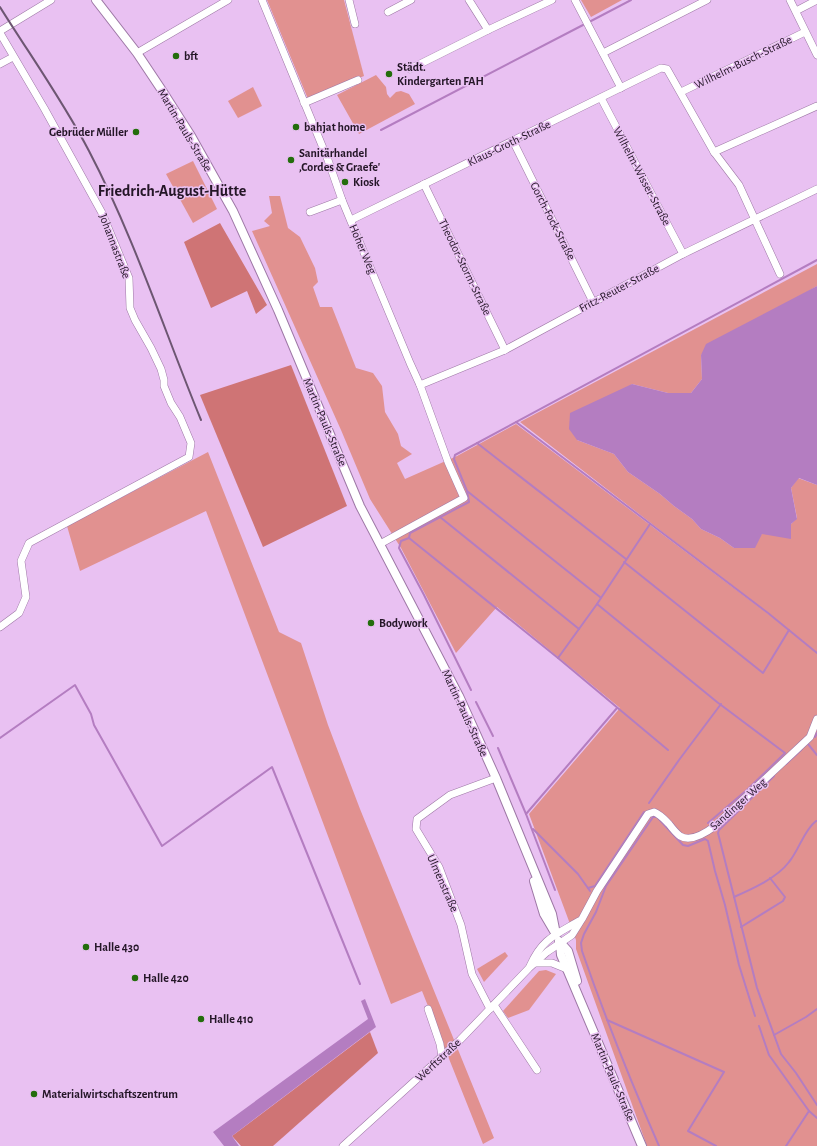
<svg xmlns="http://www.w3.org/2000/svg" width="817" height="1146" viewBox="0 0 817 1146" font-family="'Alegreya Sans',sans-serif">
<rect width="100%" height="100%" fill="#e9c1f2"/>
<g fill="#e19190">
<path d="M 267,0 L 344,0 L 364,76 L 308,99 Z"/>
<path d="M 581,0 L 622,0 L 591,17 Z"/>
<path d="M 376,75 L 386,87 L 387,94 L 390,98 L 396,92 L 401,91 L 409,94 L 415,104 L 359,134 L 337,95 Z"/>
<path d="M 253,87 L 262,106 L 238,118 L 228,101 Z"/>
<path d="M 193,161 L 217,209 L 193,223 L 166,174 Z"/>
<path d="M 269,196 L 280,196 L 288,228 L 300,237 L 315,268 L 318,282 L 313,287 L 320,307 L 332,307 L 356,368 L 373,373 L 382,386 L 385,412 L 398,434 L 401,446 L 412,454 L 397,463 L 405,479 L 457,456 L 516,424 L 779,622 L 520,422 L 817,264 L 817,286 L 701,355 L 702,379 L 691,393 L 668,393 L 632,384 L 577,440 L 614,454 L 628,472 L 660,494 L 674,506 L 692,519 L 701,529 L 720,538 L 734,548 L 762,534 L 791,524 L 797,518 L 791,488 L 798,478 L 817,485 L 817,1146 L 647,1146 L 576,949 L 576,940 L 529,814 L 620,708 L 497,607 L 456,653 L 401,548 L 370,499 L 341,430 L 252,231 L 270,226 L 264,221 L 272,213 Z"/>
<path d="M 208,452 L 279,632 L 301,643 L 328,725 L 360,809 L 494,1138 L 483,1144 L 422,991 L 391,1004 L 206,511 L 80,571 L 67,526 Z"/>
<path d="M 505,952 L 508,956 L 484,982 L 477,969 Z"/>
<path d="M 546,970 L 556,974 L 529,1010 L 508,1018 L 503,1011 L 539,971 Z"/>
</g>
<g fill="#cf7475">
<path d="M 220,223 L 267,305 L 256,314 L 247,291 L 211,308 L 184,242 Z"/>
<path d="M 291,365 L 347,506 L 263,547 L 200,395 Z"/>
<path d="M 370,1032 L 378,1053 L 273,1146 L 241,1146 L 232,1136 Z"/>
</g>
<g fill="#b47dc1">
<path d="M 817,286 L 817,485 L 799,478 L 791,488 L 797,519 L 791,524 L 791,539 L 762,534 L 755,548 L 734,548 L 720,538 L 701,529 L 692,519 L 674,506 L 660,494 L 628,472 L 614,454 L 577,440 L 569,429 L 570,413 L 632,384 L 668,393 L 691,393 L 702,379 L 701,355 L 706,344 Z"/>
<path d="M 365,999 L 376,1027 L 232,1136 L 239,1146 L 224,1146 L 213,1132 L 368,1019 L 361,1001 Z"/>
</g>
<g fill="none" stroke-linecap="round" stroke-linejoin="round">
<g stroke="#b47dc1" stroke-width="2">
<path d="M 591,21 L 631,0"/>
<path d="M 381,130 L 583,25"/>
<path d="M 516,422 L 768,613 L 817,653"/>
<path d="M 477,443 L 626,559"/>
<path d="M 467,491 L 600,597"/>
<path d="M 440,517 L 579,629"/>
<path d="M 409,538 L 410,533 L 469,502 L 467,491 L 454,459 L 455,455 L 817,260"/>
<path d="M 624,562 L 763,673 L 789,630"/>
<path d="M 597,604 L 717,702 L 785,753 L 748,789 L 708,823"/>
<path d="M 558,658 L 597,604 L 650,524"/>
<path d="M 471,690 L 424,595 L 399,548 L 401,541 L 409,538 L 558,658 L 668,750"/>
<path d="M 476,702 L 493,736"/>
<path d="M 815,737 L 817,733"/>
<path d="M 0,738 L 75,685 L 91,714 L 94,725 L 162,846 L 272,767 L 360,984"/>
<path d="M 808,744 L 817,755"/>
<path d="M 498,748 L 526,814 L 555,890"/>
<path d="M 786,764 L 802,749"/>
<path d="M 774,776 L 719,830 L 718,833 L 757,988 L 781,1054 L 796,1073 L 817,1105"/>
<path d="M 649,803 L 679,760 L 721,704"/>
<path d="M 526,814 L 617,708"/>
<path d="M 533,829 L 578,874 L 590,891"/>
<path d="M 588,888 L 595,886 L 644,812"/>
<path d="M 734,897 C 752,889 777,878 789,862 C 799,850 804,830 816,821 L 817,821"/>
<path d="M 741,927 L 783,901 L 785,897 L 770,878"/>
<path d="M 607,1020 L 724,1072 L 688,1131 L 716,1146"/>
<path d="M 759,1026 L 769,1055 L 809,1111 L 817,1118"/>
<path d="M 774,1035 L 806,1017 L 817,1009"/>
<path d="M 659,1146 C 631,1082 605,1017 582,951 L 581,943 L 584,934 L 596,912 L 606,886 L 653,817 L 657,817 L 683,845 L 688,846 L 705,839 L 708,841 L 715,871 L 725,905 L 739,965 L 755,1016"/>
<path d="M 786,1146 L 809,1111"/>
</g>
<defs>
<g id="minor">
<path d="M 262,0 L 328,160 L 342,200 L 410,363 L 420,385 L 448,462 L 464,498 L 380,544"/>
<path d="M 349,0 L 355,24"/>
<path d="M 469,0 L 488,30"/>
<path d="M 575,0 L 621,88"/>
<path d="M 790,0 L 817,55"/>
<path d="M 796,11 L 817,0"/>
<path d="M 388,12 L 411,0"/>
<path d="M 0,31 L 51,0"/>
<path d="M 0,33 L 44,108 L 102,213 L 129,278 L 130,308 L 135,320 L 151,348 L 161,369 L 164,380 L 164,386 L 171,403 L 180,417 L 191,443 L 189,457 L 29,543 L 21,561 L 26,597 L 19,613 L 0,627"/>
<path d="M 137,53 L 228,0"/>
<path d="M 603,53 L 707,0"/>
<path d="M 0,64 L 13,57"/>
<path d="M 410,69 L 488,30 L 552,0"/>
<path d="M 681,92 L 805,32"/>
<path d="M 601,98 L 683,254"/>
<path d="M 304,103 L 358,80"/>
<path d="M 513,141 L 593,302"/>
<path d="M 714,152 L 817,106"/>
<path d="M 424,184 L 505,350"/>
<path d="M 310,212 L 342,200"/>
<path d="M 351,220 L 661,68 L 667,69 L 714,152 L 739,185 L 780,274"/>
<path d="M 420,385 L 505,350 L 683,254 L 817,189"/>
<path d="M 535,963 L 552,963 L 567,969"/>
<path d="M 530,966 C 542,939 555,935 579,921"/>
<path d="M 494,1005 L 537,1070"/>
<path d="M 428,1009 L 440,1044 L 442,1057"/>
<path d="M 490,1009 L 472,974 L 461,925 L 439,867 L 416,829 L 417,819 L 450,795 L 496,778"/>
<path d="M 343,1146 L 460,1040 L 529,968 L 547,952 L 572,935 L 582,919 L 597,891 L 648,814 L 654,812 C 661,815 664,819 669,824 C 672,828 676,833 680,836 C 691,843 707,832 715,826 L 810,737 L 817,719"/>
</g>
<g id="tertiary">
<path d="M 96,0 L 137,53 L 163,92 L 191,136 L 233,211 L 278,310 L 360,506 L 459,696 L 496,778 L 552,914 L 556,934"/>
<path d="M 534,881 L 544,914 L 554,931"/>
<path d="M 559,941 L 568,951 L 577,981"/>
<path d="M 560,944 L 561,955 L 642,1146"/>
</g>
</defs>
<use href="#minor" stroke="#9e78a6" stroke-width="8"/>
<use href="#tertiary" stroke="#9e78a6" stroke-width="10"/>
<use href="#minor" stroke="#fff" stroke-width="7"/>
<use href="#tertiary" stroke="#fff" stroke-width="8"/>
<path stroke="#6d5672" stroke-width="2" d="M 0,7 C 30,55 63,101 89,151 C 134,237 164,330 201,420"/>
</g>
<g fill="#236d0c" stroke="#e9c1f2" stroke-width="1.5">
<circle cx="176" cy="56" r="4"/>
<circle cx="389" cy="74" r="4"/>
<circle cx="296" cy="127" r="4"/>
<circle cx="136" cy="132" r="4"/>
<circle cx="291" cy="160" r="4"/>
<circle cx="345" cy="182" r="4"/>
<circle cx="371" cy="623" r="4"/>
<circle cx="86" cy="947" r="4"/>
<circle cx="135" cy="978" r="4"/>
<circle cx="201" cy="1019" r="4"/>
<circle cx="34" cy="1094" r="4"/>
</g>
<g text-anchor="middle" stroke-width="3" stroke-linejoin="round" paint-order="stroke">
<g font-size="12" font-weight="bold" fill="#241627" stroke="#e9c1f2" text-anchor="start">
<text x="184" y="60">bft</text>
<text x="397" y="71">Städt.<tspan x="397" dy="14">Kindergarten FAH</tspan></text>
<text x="304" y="131">bahjat home</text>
<text x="128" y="136" text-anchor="end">Gebrüder Müller</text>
<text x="299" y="157">Sanitärhandel<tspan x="299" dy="14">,Cordes &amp; Graefe'</tspan></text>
<text x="353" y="186">Kiosk</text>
<text x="379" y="627">Bodywork</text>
<text x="94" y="951">Halle 430</text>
<text x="143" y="982">Halle 420</text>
<text x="209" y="1023">Halle 410</text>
<text x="42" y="1098">Materialwirtschaftszentrum</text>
</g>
<g font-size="12" fill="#241627" stroke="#e9c1f2">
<text transform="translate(743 62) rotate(-26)" y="4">Wilhelm-Busch-Straße</text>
<text transform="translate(185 130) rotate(59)" y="4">Martin-Pauls-Straße</text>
<text transform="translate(509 143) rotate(-26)" y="4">Klaus-Groth-Straße</text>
<text transform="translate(642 176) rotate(62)" y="4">Wilhelm-Wisser-Straße</text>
<text transform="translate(553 221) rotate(63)" y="4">Gorch-Fock-Straße</text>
<text transform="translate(115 246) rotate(69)" y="4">Johannastraße</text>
<text transform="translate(363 249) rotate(67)" y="4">Hoher Weg</text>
<text transform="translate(465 267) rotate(64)" y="4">Theodor-Storm-Straße</text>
<text transform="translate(619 288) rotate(-28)" y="4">Fritz-Reuter-Straße</text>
<text transform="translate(325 422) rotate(67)" y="4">Martin-Pauls-Straße</text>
<text transform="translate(465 713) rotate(65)" y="4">Martin-Pauls-Straße</text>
<text transform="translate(738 804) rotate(-42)" y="4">Sandinger Weg</text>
<text transform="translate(443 883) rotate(66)" y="4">Ulmenstraße</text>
<text transform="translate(438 1060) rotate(-43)" y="4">Werftstraße</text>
<text transform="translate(613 1077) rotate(67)" y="4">Martin-Pauls-Straße</text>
</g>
<g font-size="16" font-weight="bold" fill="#241627" stroke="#e9c1f2">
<text x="172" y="196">Friedrich-August-Hütte</text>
</g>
</g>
</svg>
